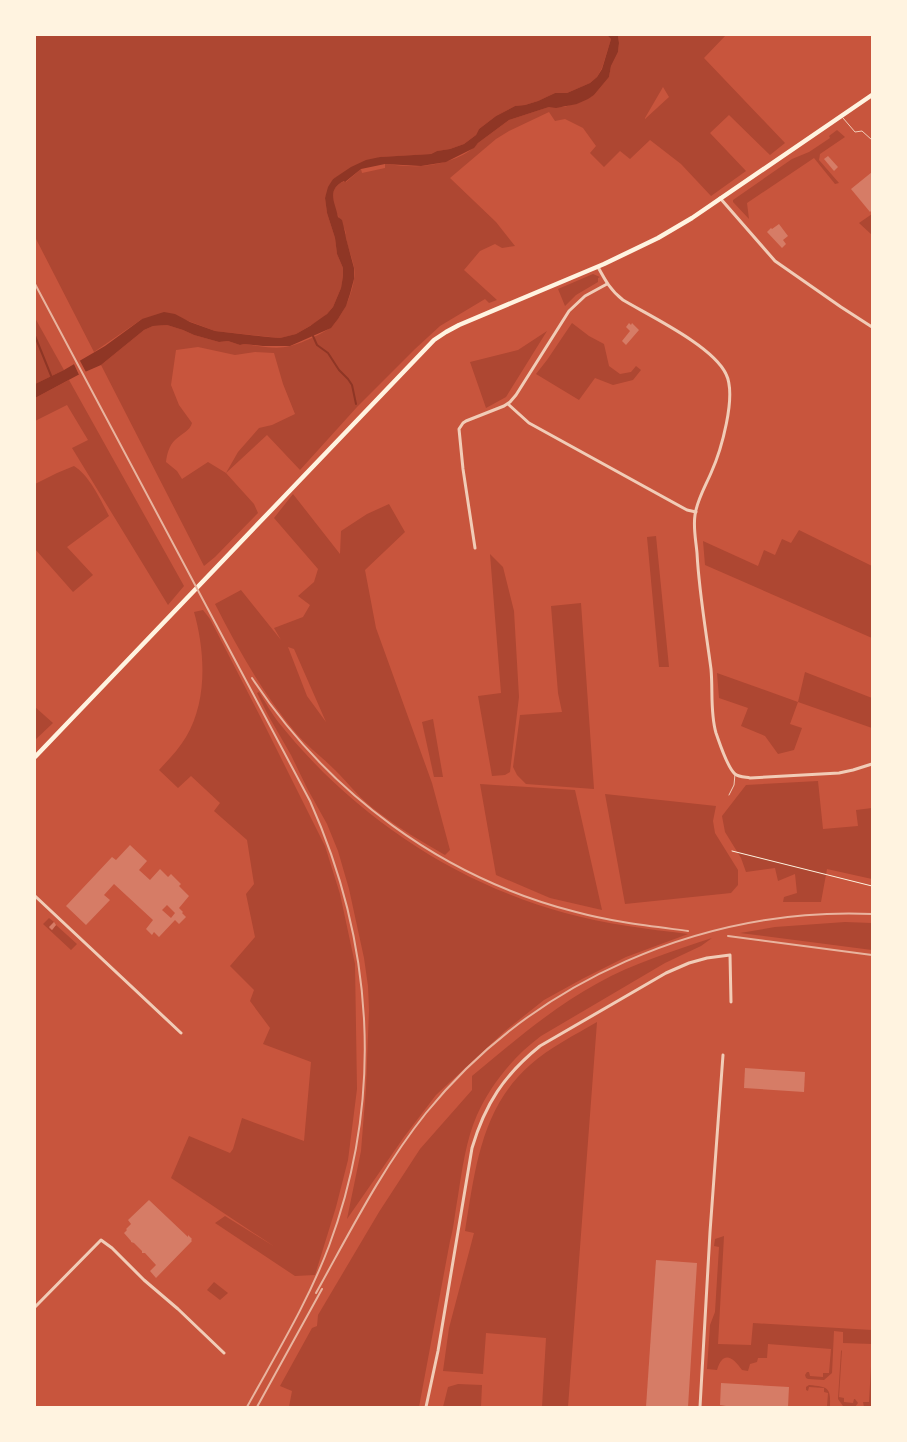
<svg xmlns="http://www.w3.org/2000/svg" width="907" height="1442" viewBox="0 0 907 1442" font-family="'Space Grotesk',sans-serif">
<rect width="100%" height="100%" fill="#c8553d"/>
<g fill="#ae4732" fill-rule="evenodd">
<path d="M 35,35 L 607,35 L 611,39 L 602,68 L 597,77 L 590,83 L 567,93 L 555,93 L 538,101 L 525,105 L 515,106 L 496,116 L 479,129 L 476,135 L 464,144 L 450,149 L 437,151 L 431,154 L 380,157 L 342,174 L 333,179 L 325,198 L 327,213 L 335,238 L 337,254 L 343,268 L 343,276 L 341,288 L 333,307 L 327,314 L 320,320 L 296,334 L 280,338 L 215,331 L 183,319 L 142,319 L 94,352 L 35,237 Z"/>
<path d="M 617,35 L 726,35 L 704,58 L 785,143 L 770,155 L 729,115 L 710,133 L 746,171 L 711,196 L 681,164 L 650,140 L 630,159 L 620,151 L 604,167 L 590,153 L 596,146 L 583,128 L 565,119 L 555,121 L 549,112 L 509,131 L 496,139 L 450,178 L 496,222 L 515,246 L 502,248 L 495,244 L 480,251 L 464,270 L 497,300 L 489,303 L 485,299 L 440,326 L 415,349 L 357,407 L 300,470 L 267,435 L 226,473 L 254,504 L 258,513 L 215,557 L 204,566 L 101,365 L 144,330 L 153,326 L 167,325 L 183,330 L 194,335 L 219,342 L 228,341 L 240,345 L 244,344 C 259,346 276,350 290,346 C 298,345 326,332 331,327 C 344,315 357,285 354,267 C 352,257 348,248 346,238 C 344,231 347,237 345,230 C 340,219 332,208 333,194 C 333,188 339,183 345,181 L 346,182 L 361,169 L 362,173 L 385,168 L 385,164 C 397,165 409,167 421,166 C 439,165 466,158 478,143 L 509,120 L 549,107 L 565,107 L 572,104 L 577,104 L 594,95 L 609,77 L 611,66 L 618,52 L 619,43 L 618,36 ZM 663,87 L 669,97 L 645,119 L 645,118 ZM 198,347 L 235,355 L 255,352 L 274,353 L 283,384 L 295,414 L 272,425 L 259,428 L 238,452 L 226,473 L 208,462 L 182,479 L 177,471 L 166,462 C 167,454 169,446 175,440 C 181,434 190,431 192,423 L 179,405 L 171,385 L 176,350 Z"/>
<path d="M 837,130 L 845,137 L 820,154 L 819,160 L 839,183 L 835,184 L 814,158 L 747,203 L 749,219 L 733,202 L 733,200 L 792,159 L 809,152 L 830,138 L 829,136 Z"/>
<path d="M 872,214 L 872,235 L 859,223 Z"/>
<path d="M 593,274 L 600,277 L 598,278 L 598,282 L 576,295 L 565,306 L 558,289 Z"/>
<path d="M 35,318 L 64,370 L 35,384 Z"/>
<path d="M 572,323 L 589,336 L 604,344 L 609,366 L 620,374 L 631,372 L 636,366 L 641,370 L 633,380 L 613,385 L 595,378 L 579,400 L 536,374 L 547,360 Z"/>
<path d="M 547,331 L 506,397 L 486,408 L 470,362 L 518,350 Z"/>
<path d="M 69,380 L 184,586 L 168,605 L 72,448 L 88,440 L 67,405 L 35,421 L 35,398 Z"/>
<path d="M 74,466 C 89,475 101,500 109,516 L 67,547 L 93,575 L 73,592 L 35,549 L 35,484 L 57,473 Z"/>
<path d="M 293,494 L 340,554 L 341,531 L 367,514 L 389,504 L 405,532 L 365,570 L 376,628 L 432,783 L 450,850 L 445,855 C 422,842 399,828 378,812 C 361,800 349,784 335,770 C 322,757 307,746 296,733 C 263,694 238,649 215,604 L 241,590 L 281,640 L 274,628 L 303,617 L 310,605 L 298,596 L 314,582 L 318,569 L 274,518 ZM 288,647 L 294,649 L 326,722 L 307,696 Z"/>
<path d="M 799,530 L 872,566 L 872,638 L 705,565 L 703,541 L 758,566 L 764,550 L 775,555 L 782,539 L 791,543 Z"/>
<path d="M 656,536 L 669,667 L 659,667 L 647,537 Z"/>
<path d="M 490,554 L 503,567 L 514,611 L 519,697 L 510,772 L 505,775 L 492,776 L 478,696 L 501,693 Z"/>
<path d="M 581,603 L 594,789 L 526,784 L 517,775 L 513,767 L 520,715 L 562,712 L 558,693 L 551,606 Z"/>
<path d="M 203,610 L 210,619 L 261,718 L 325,846 L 340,894 L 355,964 L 357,1089 L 348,1160 L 336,1207 L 315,1275 L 295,1276 L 215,1223 L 225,1216 L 275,1247 L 171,1178 L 189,1136 L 230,1153 L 233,1149 L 242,1118 L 304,1141 L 311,1062 L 263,1044 L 270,1028 L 250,1001 L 254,990 L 230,966 L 255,937 L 246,894 L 254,884 L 247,840 L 214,811 L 220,803 L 191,776 L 178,788 L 159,770 C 169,759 179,749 186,737 C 208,700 205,651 194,612 Z"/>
<path d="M 805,672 L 872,698 L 872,728 L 798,702 L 790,724 L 802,728 L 794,750 L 778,754 L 765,736 L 741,726 L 748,708 L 719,698 L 717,673 L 798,702 Z"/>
<path d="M 259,692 C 265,702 272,714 279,723 C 352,814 452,882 565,913 C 605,924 647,929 688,934 L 626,957 L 582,979 L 544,1000 L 505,1031 L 436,1095 L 404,1137 L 347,1219 L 361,1151 L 366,1088 L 369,1010 L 368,986 L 364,958 L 349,889 L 338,851 L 327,824 L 307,788 L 291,755 L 268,715 L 257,693 Z"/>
<path d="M 35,707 L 53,723 L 35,740 Z"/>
<path d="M 433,719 L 443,777 L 434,777 L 422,722 Z"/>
<path d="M 818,781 L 823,829 L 858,826 L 856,810 L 872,808 L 872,879 L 827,869 L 821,902 L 783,902 L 784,897 L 797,893 L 795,874 L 778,881 L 775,868 L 746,872 L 741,858 L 725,832 L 722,816 L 746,785 Z"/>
<path d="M 480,784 L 575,790 L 602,910 L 550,898 L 496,875 Z"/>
<path d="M 605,794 L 716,806 L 713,821 L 715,833 L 738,870 L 738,885 L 731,893 L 625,904 Z"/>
<path d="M 49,918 L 54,922 L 49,928 L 52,930 L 56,925 L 77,944 L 71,950 L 43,924 Z"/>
<path d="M 845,922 L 872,923 L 872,950 L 740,933 L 775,927 Z"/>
<path d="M 712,938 L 701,946 L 665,963 L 541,1036 C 514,1056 491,1084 477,1115 C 466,1140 462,1170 458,1196 C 455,1212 454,1227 450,1241 L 419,1407 L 289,1407 L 292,1391 L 280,1386 L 312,1328 L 317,1326 L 318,1315 L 379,1212 L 420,1149 L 472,1090 L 472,1076 C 512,1043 552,1008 598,983 C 634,963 673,951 712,938 Z"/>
<path d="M 597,1022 L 568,1407 L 542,1407 L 546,1338 L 486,1333 L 483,1374 L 443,1371 L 449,1328 L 474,1233 L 465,1231 C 475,1170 481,1108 530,1065 C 550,1047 575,1035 597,1022 Z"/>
<path d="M 724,1236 L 718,1344 L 751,1345 L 753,1323 L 872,1330 L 872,1344 L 843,1343 L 843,1332 L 834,1331 L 832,1373 L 824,1380 L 808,1379 L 806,1378 L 805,1375 L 807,1372 L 809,1372 L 810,1376 L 823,1377 L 823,1373 L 829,1373 L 831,1349 L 768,1344 L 767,1358 L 758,1358 L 757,1362 L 750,1364 L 748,1371 L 742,1370 C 733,1357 723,1350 717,1370 L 707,1369 L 710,1325 L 715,1312 L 719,1247 L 714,1246 L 715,1239 Z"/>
<path d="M 214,1282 L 228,1293 L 220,1300 L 207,1290 Z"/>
<path d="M 872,1349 L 872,1407 L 864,1407 L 863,1402 L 869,1402 Z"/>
<path d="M 842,1350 L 839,1397 L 844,1398 L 844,1402 L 853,1403 L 854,1399 L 855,1399 L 858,1403 L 855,1407 L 843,1406 L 838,1399 L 841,1351 Z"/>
<path d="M 458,1384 L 482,1385 L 481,1407 L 443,1407 L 448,1387 Z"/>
<path d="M 809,1385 C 828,1387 831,1387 830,1407 L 827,1407 L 828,1393 L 824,1392 L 824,1388 L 809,1387 L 808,1391 L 806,1390 L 806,1387 Z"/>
</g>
<path fill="#8f3625" d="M 607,35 L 618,36 L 619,43 L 618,52 L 611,66 L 609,77 L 594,95 L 588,99 L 577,104 L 556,108 L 549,107 L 509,120 L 478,143 L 474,148 L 446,162 L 421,166 L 385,164 L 361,169 L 345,182 L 344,181 C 326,190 335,202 338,217 L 342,220 L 345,232 L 346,238 L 354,268 L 354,279 L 350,294 L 346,306 L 338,319 L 331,328 L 290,346 L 263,346 L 244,344 L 240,345 L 228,341 L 219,342 L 194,335 L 183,330 L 167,325 L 153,326 L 144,330 L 101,365 L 78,375 L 35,398 L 35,384 L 64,370 L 105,346 L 142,319 L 164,312 L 175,314 L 190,322 L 215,331 L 268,337 L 280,338 L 296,334 L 310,326 L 327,314 L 333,307 L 341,288 L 343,276 L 343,268 L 337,254 L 335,238 L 327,213 L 325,198 L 328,187 L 333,179 L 351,167 L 366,160 L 380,157 L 431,154 L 437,151 L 450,149 L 464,144 L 476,135 L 479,129 L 496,116 L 515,106 L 525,105 L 538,101 L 555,93 L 567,93 L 590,83 L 597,77 L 602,69 L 611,39 Z"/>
<path fill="#c8553d" d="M 79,359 L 87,374 L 80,377 L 73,362 Z"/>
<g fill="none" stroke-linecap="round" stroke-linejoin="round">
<g stroke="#8f3625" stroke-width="2">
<path d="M 35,336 L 52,378"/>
<path d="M 313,336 L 317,345 L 328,353 L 339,370 L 348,379 L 352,385 L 356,404"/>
</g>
</g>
<g fill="#d67c66" fill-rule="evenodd">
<path d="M 828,156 L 838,167 L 834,171 L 824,159 Z"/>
<path d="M 872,172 L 872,210 L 870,212 L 851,189 Z"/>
<path d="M 779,224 L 788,236 L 783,240 L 786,244 L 782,248 L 767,232 L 771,228 L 772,229 Z"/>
<path d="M 629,323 L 631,325 L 632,323 L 639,330 L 626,345 L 622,341 L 630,331 L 626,327 Z"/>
<path d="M 130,845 L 147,861 L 139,870 L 150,880 L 160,869 L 168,877 L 171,874 L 181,884 L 179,886 L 189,896 L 179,908 L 183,912 L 182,913 L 186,917 L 179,924 L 175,920 L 159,937 L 154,932 L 152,935 L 146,929 L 153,920 L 114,884 L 104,895 L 110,900 L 86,925 L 66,906 L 112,857 L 116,860 ZM 167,905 L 175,913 L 171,918 L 162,910 Z"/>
<path d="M 54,922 L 56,925 L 52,930 L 49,927 Z"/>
<path d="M 745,1068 L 805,1072 L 804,1092 L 744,1088 Z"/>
<path d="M 149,1200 L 188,1237 L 188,1235 L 192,1239 L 191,1240 L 192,1241 L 156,1278 L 150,1271 L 156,1265 L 145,1253 L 142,1253 L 142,1251 L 134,1243 L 131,1242 L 131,1241 L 124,1233 L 127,1230 L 126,1229 L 131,1224 L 128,1220 Z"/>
<path d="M 656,1260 L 697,1263 L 688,1407 L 646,1407 Z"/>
<path d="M 721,1383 L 789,1387 L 788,1407 L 725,1407 L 726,1406 L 720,1405 Z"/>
</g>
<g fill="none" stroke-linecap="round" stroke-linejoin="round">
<path stroke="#fff3e0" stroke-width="1" d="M 732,851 L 872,886"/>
<g stroke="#f1ccb7" stroke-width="1">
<path d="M 843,118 L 855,132 L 862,131 L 872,140"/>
<path d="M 729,795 L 734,785 L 735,774"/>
</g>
<g stroke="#f1ccb7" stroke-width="3">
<path d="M 720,198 L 775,261 L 841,307 L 872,327"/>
<path d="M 598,267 C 605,280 611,291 623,300 C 650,316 713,346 726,374 C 737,396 721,451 711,473 C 705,487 697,500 695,515 C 693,528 696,541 697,553 C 699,592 706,631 711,669 C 713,690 710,713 716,733 C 720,744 727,767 735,774 C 739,777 745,777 750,778 L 839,773 L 853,770 L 872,764"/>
<path d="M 508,404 L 529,423 L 687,510 L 696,512"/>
<path d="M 475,548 L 463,469 L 459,429 L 463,423 L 466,421 L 504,406 L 510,402 L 516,395 L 569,311 L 585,296 L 607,284"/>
<path d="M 35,896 L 181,1033"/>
<path d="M 35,1307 L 101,1240 L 112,1248 L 144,1280 L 178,1309 L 224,1353"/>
<path d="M 426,1407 L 438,1351 L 472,1148 C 485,1104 504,1075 540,1046 L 666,973 L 689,963 L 707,958 L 730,955 L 731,1002"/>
<path d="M 700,1407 L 710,1232 L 723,1055"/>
</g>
<path stroke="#fff3e0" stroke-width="4.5" d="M 35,757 L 434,340 L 446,332 L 459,325 L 604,264 L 658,238 L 692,218 L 872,95"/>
<g stroke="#e9b49f" stroke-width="2">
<path d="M 35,284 L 310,801 C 374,944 384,1098 329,1246 C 308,1302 276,1354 247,1407"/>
<path d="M 252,678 C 328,793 442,878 576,912 C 613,922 650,926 688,931"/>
<path d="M 728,936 L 872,955"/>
<path d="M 316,1293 C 350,1232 382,1168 426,1113 C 533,981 703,907 872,914"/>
<path d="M 257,1407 L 322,1289"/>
</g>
</g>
<rect width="907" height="1442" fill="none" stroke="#fff3e0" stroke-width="72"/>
</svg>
